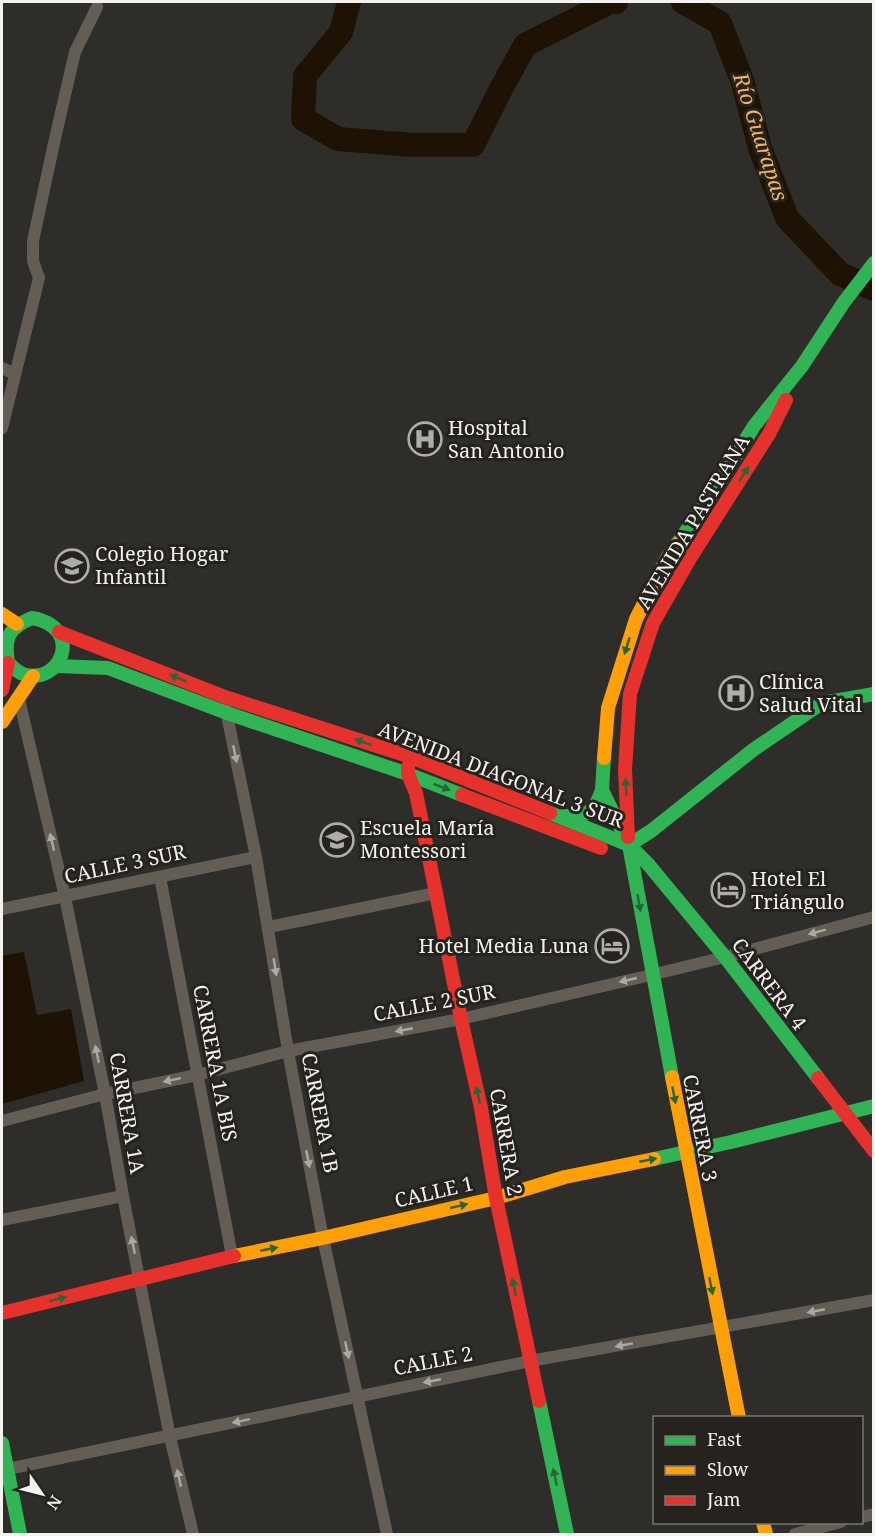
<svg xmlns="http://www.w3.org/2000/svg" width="875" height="1536" viewBox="0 0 875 1536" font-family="'Noto Serif',serif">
<rect width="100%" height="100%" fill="#2f2d2a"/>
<path fill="#1e1204" d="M 24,952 L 37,1015 L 71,1009 L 84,1081 L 2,1104 L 2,956 Z"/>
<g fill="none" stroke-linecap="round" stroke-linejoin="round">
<g stroke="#1e1204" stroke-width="24">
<path d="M 349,2 L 341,32 L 305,76 L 303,119 L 338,139 L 413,145 L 473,145 L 501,89 L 525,45 L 610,2 L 616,2"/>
<path d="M 683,2 L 720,23 L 743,83 L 760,148 L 787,218 L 840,274 L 874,289"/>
</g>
<g stroke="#635d56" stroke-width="12">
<path d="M 2,368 L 15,374"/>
<path d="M 2,428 L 39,278 L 33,261 L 33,241 L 54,143 L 75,52 L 97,7"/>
<path d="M 19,699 L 65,897 L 105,1094 L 123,1196 L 170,1437 L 193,1534"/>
<path d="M 226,710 L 256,857 L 288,1051 L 323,1238 L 387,1534"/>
<path d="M 160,877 L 232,1256"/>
<path d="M 2,909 L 256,857"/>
<path d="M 269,927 L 436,893"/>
<path d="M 2,1121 L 105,1094 L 197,1075 L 288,1051 L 461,1019 L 651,975 L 725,957 L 874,917"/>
<path d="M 2,1220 L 123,1196"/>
<path d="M 3,1470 L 530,1361 L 874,1300"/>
<path d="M 862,1517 L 874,1514"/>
<path d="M 795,1534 L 841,1522"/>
</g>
<g stroke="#30b455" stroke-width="14">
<path d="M 677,544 L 713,493 L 754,426 L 802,366 L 844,302 L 874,263"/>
<path d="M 32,618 C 85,627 61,687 23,674 C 17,672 13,667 8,663 C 4,638 8,628 32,618 Z"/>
<path d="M 56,666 L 108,668 L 227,713 L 408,774 L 462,795"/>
<path d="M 604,758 L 602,790 L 629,845 L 648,864 L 725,957 L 818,1078"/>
<path d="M 550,813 L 629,845"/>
<path d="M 563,816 C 587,817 594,813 602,790"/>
<path d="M 672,1077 L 629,845 L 651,831 L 753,750 L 822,703 L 874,694"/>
<path d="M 654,1159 L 731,1142 L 874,1106"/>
<path d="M 539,1401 L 567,1534"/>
<path d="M 2,1443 L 20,1534"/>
</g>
<g stroke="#ff9f0a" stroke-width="14">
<path d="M 2,614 L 17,624"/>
<path d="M 2,722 L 33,676"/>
<path d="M 604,758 L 608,708 L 636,619 L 667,558 L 677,544"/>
<path d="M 672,1077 L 739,1418"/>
<path d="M 234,1256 L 323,1238 L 496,1198 L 565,1177 L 654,1159"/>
<path d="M 763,1522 L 766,1534"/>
</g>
<g stroke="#e5322d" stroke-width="14">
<path d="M 59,632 L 225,697 L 408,756 L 550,813"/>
<path d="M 2,690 L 8,663"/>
<path d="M 408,767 L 408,774 L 416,793 L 461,1019"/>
<path d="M 462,795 L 601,848"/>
<path d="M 628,837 L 625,769 L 630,694 L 653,623 L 689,560 L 769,434 L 786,400"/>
<path d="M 461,1019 L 481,1108 L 496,1198 L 539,1401"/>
<path d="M 818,1078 L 874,1151"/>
<path d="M 2,1313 L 234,1256"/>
</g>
</g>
<defs><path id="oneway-solid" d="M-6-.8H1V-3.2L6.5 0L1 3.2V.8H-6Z" transform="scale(1.5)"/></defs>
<g fill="#2a6437">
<use href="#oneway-solid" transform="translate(744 474) rotate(-58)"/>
<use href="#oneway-solid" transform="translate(627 646) rotate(107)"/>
<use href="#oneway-solid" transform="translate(178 678) rotate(-158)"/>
<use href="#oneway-solid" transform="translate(363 742) rotate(-162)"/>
<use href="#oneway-solid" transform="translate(442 787) rotate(21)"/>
<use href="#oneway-solid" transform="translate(626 787) rotate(-93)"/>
<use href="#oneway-solid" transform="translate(639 903) rotate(80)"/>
<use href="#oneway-solid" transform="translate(478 1095) rotate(-102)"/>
<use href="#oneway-solid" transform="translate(674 1095) rotate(79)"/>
<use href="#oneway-solid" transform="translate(648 1160) rotate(-11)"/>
<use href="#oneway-solid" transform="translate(459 1206) rotate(-13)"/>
<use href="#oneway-solid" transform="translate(269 1249) rotate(-11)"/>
<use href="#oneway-solid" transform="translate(711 1286) rotate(79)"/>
<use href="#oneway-solid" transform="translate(514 1287) rotate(-102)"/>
<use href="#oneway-solid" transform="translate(58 1299) rotate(-14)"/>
<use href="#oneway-solid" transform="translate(555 1477) rotate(-102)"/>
</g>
<g fill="#aca8a2">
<use href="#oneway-solid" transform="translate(235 754) rotate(78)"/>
<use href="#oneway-solid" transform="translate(52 842) rotate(-103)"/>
<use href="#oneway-solid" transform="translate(817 932) rotate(165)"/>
<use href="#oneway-solid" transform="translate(275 967) rotate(81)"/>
<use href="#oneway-solid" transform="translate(628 980) rotate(167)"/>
<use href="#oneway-solid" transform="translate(404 1030) rotate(169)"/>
<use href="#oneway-solid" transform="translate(97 1054) rotate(-102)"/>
<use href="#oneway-solid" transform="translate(172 1080) rotate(168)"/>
<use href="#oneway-solid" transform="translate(308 1159) rotate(79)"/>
<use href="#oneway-solid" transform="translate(133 1245) rotate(-102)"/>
<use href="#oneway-solid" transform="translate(816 1311) rotate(169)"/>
<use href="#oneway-solid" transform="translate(624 1345) rotate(170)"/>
<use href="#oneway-solid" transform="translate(347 1350) rotate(78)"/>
<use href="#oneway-solid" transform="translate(432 1381) rotate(169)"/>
<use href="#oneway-solid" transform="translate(241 1421) rotate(168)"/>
<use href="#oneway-solid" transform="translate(179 1478) rotate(-103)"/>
</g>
<defs>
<symbol id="hospital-ring" viewBox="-11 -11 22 22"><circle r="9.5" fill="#26231f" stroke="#afadaa" stroke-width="1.5"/><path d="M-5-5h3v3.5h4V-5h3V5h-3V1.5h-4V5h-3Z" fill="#afadaa"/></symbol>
<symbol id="school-ring" viewBox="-11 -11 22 22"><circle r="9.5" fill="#26231f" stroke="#afadaa" stroke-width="1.5"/><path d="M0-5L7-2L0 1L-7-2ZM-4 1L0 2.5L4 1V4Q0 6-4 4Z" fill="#afadaa"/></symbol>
<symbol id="hotel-ring" viewBox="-11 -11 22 22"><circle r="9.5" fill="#26231f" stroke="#afadaa" stroke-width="1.5"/><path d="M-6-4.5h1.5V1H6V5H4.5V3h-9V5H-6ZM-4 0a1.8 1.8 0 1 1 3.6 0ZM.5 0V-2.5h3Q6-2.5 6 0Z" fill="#afadaa"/></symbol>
</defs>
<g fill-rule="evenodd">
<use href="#hospital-ring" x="406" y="420" width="38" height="38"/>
<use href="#school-ring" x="53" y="547" width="38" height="38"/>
<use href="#hospital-ring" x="717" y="674" width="38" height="38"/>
<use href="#school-ring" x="318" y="821" width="38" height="38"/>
<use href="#hotel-ring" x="709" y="871" width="38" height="38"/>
<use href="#hotel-ring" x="593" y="927" width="38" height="38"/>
</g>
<g text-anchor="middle" stroke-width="6" stroke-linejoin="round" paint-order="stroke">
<g font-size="20" fill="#f4f2ef" stroke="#26231f" text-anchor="start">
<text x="448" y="435">Hospital<tspan x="448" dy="23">San Antonio</tspan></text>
<text x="95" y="561">Colegio Hogar<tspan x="95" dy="23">Infantil</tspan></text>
<text x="759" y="689">Clínica<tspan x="759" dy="23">Salud Vital</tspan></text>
<text x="360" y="835">Escuela María<tspan x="360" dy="23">Montessori</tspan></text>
<text x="751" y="886">Hotel El<tspan x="751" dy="23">Triángulo</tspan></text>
<text x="589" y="953" text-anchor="end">Hotel Media Luna</text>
</g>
<g font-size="20" fill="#f4f2ef" stroke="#26231f">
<text transform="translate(693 522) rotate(-59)" y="7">AVENIDA PASTRANA</text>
<text transform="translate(501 775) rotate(21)" y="7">AVENIDA DIAGONAL 3 SUR</text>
<text transform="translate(125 864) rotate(-12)" y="7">CALLE 3 SUR</text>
<text transform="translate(769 984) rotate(53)" y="7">CARRERA 4</text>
<text transform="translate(434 1003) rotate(-11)" y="7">CALLE 2 SUR</text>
<text transform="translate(215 1063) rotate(79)" y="7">CARRERA 1A BIS</text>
<text transform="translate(127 1113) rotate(80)" y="7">CARRERA 1A</text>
<text transform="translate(320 1113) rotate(79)" y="7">CARRERA 1B</text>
<text transform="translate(700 1128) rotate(79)" y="7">CARRERA 3</text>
<text transform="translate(506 1142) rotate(80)" y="7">CARRERA 2</text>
<text transform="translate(434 1192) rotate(-13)" y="7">CALLE 1</text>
<text transform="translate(433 1361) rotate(-11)" y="7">CALLE 2</text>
</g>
<g font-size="21" font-style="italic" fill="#f2b35c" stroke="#26231f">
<text transform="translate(760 137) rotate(72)" y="7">Río Guarapas</text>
</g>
</g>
<rect width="875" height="1536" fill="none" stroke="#f4f2ef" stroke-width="6"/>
<rect x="653" y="1416" width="210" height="108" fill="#26231f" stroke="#787672" stroke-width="1.5"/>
<rect x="665" y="1436" width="30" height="9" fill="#30b455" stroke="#787672" stroke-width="1.5"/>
<text x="707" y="1446" font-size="18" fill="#f4f2ef">Fast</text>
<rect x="665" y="1466" width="30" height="9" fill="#ff9f0a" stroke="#787672" stroke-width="1.5"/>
<text x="707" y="1476" font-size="18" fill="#f4f2ef">Slow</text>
<rect x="665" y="1496" width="30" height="9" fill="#e5322d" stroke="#787672" stroke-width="1.5"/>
<text x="707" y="1506" font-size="18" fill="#f4f2ef">Jam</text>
<g transform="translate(42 1494) rotate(125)" stroke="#26231f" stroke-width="4.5" paint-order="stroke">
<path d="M0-4.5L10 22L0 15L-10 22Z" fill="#f4f2ef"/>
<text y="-9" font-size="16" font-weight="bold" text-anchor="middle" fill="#f4f2ef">N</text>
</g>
</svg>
